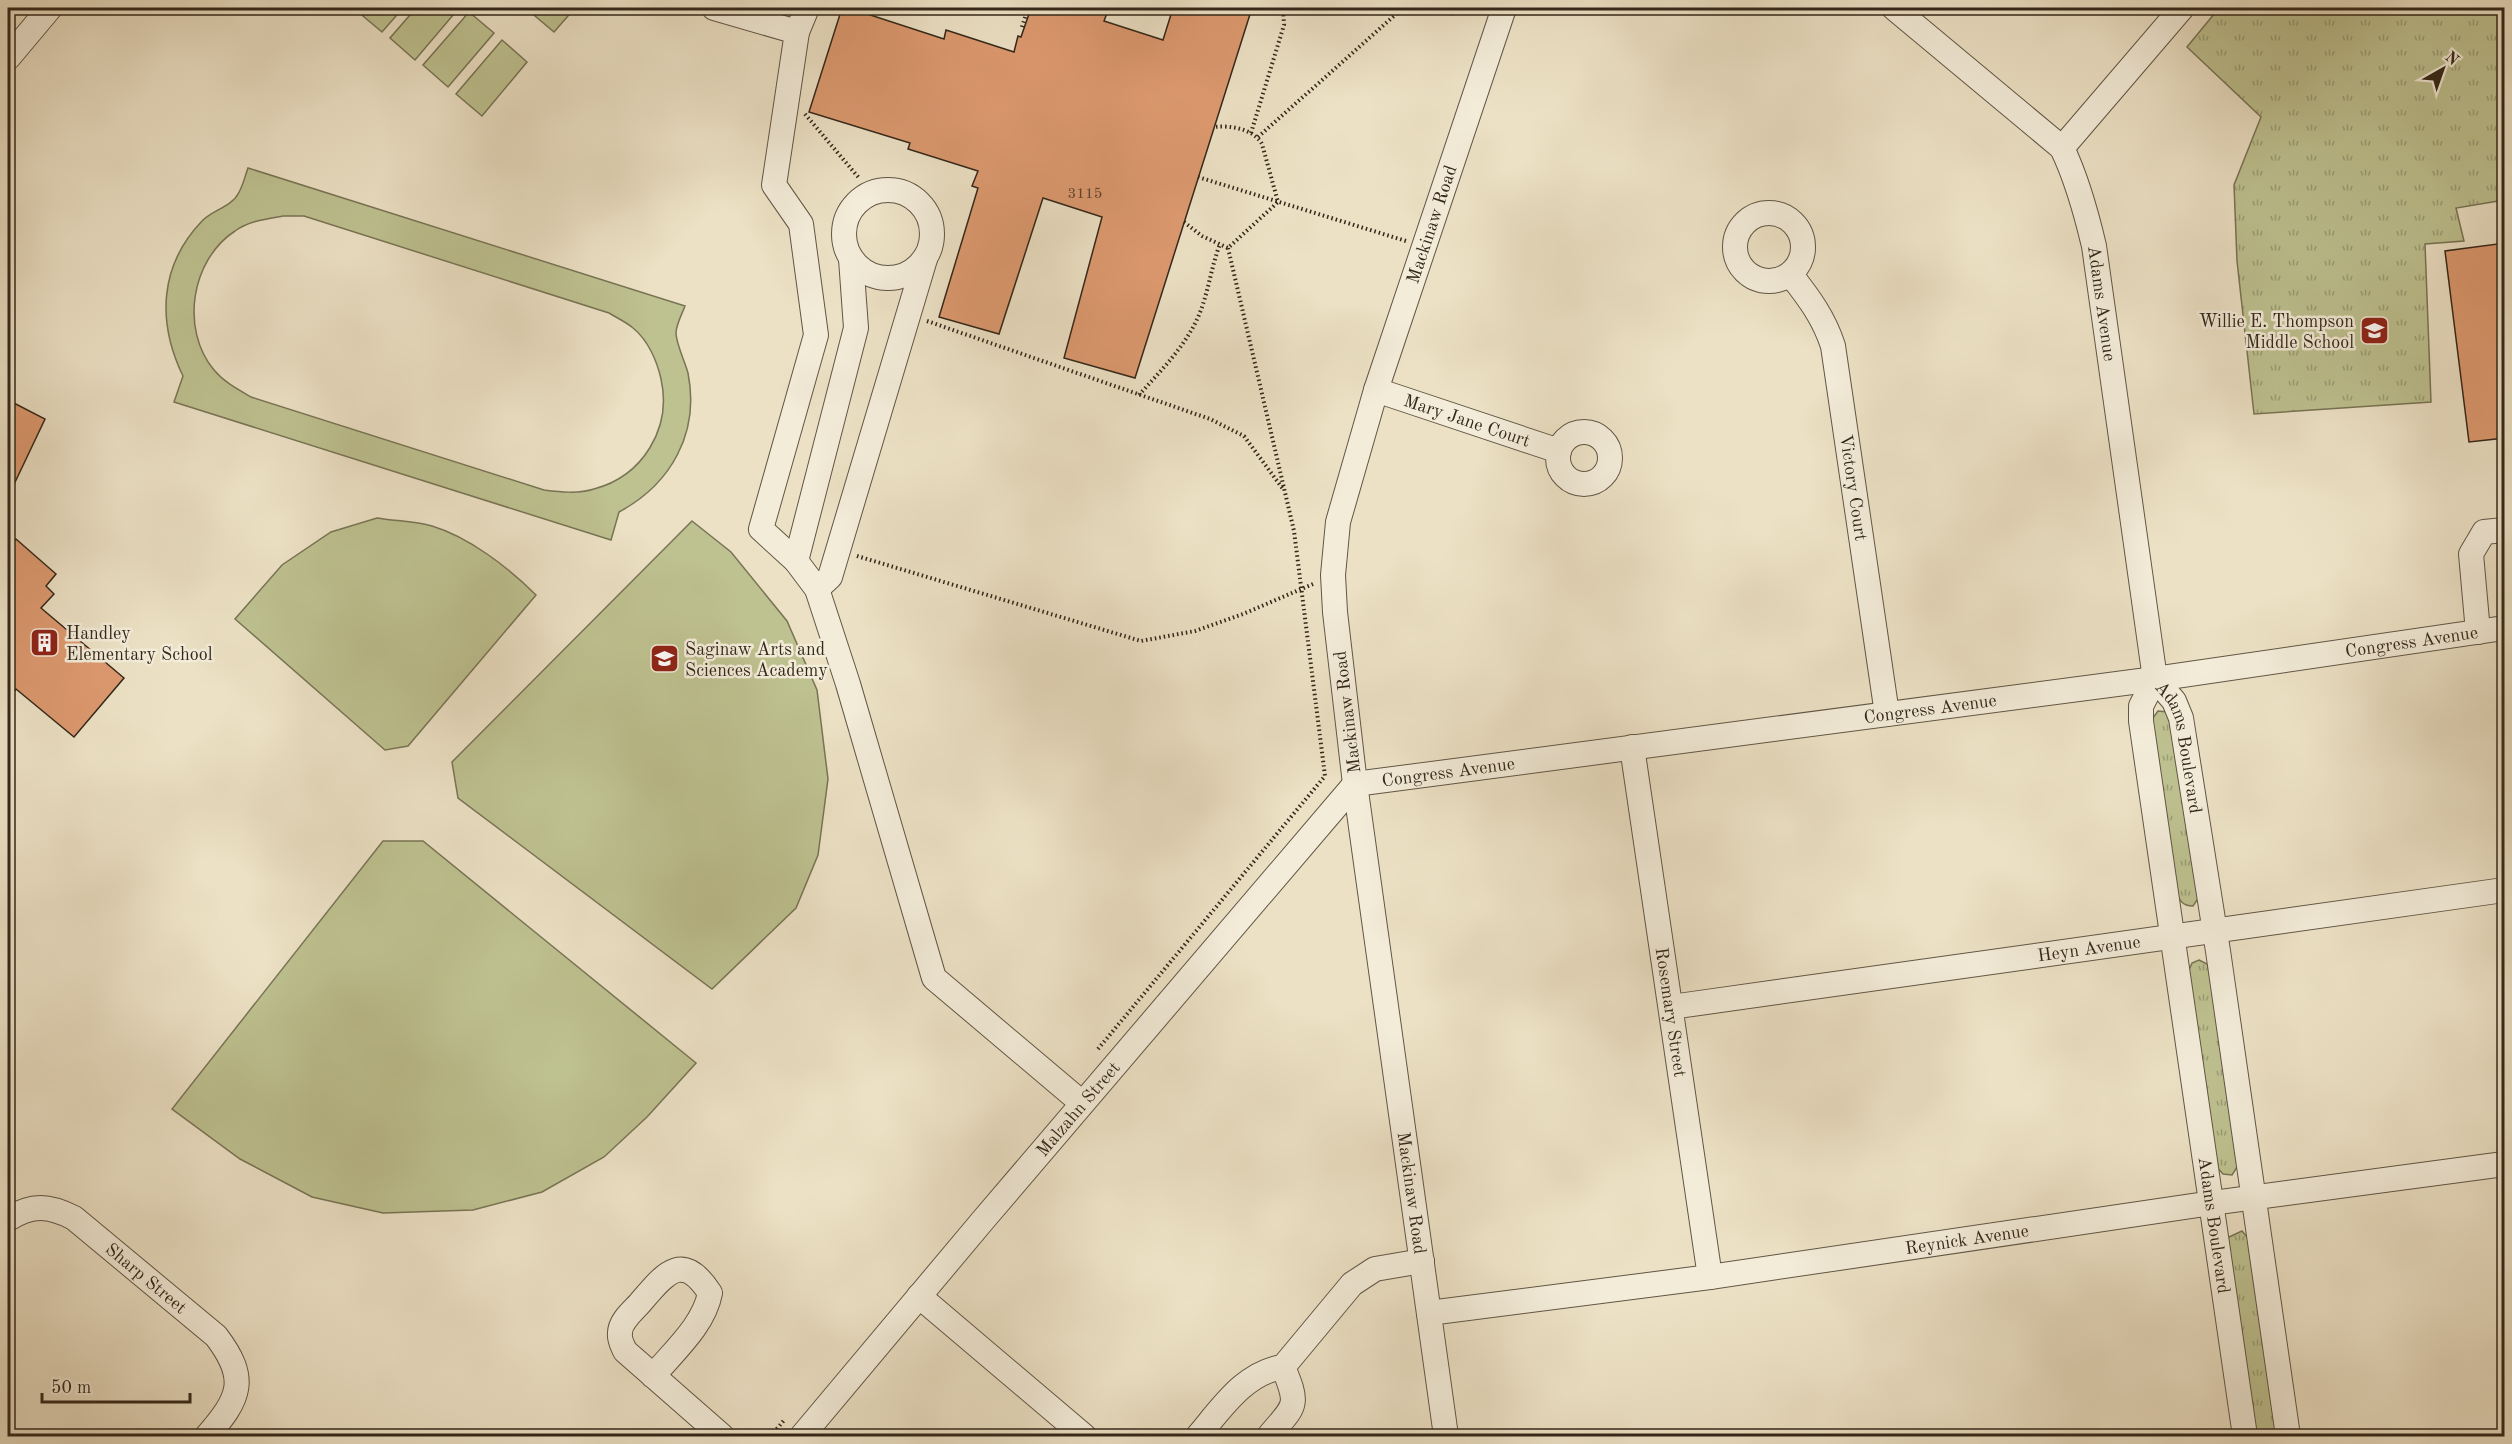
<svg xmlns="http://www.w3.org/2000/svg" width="2512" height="1444" viewBox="0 0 2512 1444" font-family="'Old Standard TT',serif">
<defs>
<pattern id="grass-tufts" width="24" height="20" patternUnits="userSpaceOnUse" patternTransform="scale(1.5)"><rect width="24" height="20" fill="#bec190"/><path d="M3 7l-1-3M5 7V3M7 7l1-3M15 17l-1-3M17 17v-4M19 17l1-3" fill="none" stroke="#9b9d75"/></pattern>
</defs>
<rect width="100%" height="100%" fill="#ece1c5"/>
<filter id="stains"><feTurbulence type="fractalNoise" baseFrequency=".00333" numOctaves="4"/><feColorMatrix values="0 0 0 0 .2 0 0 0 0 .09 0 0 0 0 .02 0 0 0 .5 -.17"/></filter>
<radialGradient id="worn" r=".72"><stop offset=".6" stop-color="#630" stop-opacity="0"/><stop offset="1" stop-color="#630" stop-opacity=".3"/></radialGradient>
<g fill="url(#grass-tufts)" stroke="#787455" stroke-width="1.5">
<path d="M 2219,8 L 2504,8 L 2504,200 L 2456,208 L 2464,241 L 2425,244 L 2431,402 L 2254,414 L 2237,261 L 2234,185 L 2261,117 L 2187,47 Z"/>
<path d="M 2158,711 L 2168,712 L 2174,721 L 2201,894 L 2193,906 C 2181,906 2179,899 2175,890 L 2150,722 Z"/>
<path d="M 2199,960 L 2207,964 L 2210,973 L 2239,1164 L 2232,1175 L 2223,1174 L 2215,1165 L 2189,970 L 2192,963 Z"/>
<path d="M 2242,1231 L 2248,1238 L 2277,1436 L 2256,1436 L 2227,1238 Z"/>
</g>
<g fill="#bec190" stroke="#787455" stroke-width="1.5" fill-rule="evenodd">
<path d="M 360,8 L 403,8 L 382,32 L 357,11 Z"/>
<path d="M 416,8 L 459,8 L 415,60 L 390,38 Z"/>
<path d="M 531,8 L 575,8 L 554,32 L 528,10 Z"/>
<path d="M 469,12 L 494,33 L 448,87 L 423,65 Z"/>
<path d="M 502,40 L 527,62 L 482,116 L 456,94 Z"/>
<path d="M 248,168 L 685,306 C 682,314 676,325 676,333 C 676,343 685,362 688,373 C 700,433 671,484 619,512 L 611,540 L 174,402 L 183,376 C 157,322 159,266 202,221 C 211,211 232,206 238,194 C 243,186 245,176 248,168 ZM 283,216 L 304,216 L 609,313 C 617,318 626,322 633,328 C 648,340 657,361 661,379 C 672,428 643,476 594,489 C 578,494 560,492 544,490 L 251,397 C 237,389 224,382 214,370 C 180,329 191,260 235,231 C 249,221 266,219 283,216 Z"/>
<path d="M 377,518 C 394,521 415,521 432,526 C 469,537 509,568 536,595 L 408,746 L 385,750 L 235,619 L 282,565 L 331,532 Z"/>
<path d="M 692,521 L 731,552 L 787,621 L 817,690 L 828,779 L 818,855 L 796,908 L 712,989 L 458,798 L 452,762 Z"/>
<path d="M 383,841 L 423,841 L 696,1063 L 647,1117 L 604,1157 L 542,1192 L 473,1210 L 383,1213 L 312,1197 L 240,1159 L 172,1109 Z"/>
</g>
<g fill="#dd996f" stroke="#33271a" stroke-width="1.5">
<path d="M 842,8 L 849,8 L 944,39 L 946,30 L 1014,52 L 1018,36 L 1021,37 L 1031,8 L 1109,8 L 1104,21 L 1163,40 L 1173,8 L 1252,8 L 1135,378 L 1064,358 L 1102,217 L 1043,198 L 999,334 L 939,317 L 978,188 L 972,186 L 978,171 L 908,149 L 910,143 L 809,112 Z"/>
<path d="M 2505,243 L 2505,438 L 2469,442 L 2445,251 Z"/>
<path d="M 8,400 L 45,419 L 8,497 Z"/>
<path d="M 16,539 L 56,574 L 46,586 L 54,594 L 41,608 L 124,678 L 74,737 L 16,689 L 8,700 L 8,548 Z"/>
</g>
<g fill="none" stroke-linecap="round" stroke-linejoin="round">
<defs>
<g id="minor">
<path d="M 714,8 L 797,32 L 774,185 L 801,224 L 816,335 L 761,529 L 796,561 L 817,589 L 848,684 L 934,978 L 1082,1103"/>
<path id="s1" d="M 1894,8 L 2062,148 C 2077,179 2086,212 2094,246 L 2155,679"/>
<path d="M 797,32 L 807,8"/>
<path d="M 8,58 L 50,8"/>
<path d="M 2062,148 L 2182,8"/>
<circle cx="888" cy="234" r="44"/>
<circle cx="1769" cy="247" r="34"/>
<path id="s2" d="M 1791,275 C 1809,298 1824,318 1833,346 L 1887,714"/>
<path id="s3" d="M 1376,390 L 1559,451"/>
<circle cx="1584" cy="458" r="26"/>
<path d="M 796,561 L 856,328 L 851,259"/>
<path d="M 817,589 L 830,577 L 925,259"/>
<path d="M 2478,632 L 2471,554 L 2484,532 L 2504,530"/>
<path id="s4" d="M 2155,679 L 2174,701 L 2181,718 L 2218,951 L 2288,1436"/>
<path id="s5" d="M 2155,679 L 2141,706 L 2141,721 L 2245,1436"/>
<path id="s6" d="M 1632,747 L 1710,1277"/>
<path id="s7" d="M 1355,784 L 2155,679 L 2504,628"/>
<path id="s8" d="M 1671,1007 L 2504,890"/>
<path id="s9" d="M 8,1219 C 32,1204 49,1205 74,1218 L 216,1336 C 249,1379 240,1398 207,1436"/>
<path d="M 919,1296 L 1084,1436"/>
<path id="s10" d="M 1429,1313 L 1710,1277 L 2212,1203 L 2504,1164"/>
<path d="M 653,1376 C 674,1351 704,1325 710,1293 C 682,1250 665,1274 640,1303 C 633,1311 620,1321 620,1333 C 619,1340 623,1346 625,1351 L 722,1436"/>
<path id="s11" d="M 802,1436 L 984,1219 L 1355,784"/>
<path d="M 1198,1436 C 1221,1409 1245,1372 1283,1367 L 1352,1284 L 1375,1269 L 1422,1261"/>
<path d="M 1269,1436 C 1295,1405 1300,1407 1283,1367"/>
<path id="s12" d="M 1446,1436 L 1355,784 L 1335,612 L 1333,575 L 1338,522 L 1376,390 L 1504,8"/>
</g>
</defs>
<use href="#minor" stroke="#615645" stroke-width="26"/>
<g stroke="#33271a" stroke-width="4" stroke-dasharray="1.5 3" stroke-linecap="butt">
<path d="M 1435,8 L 1455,14"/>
<path d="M 1022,27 L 1028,8"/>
<path d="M 805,114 L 859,178"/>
<path d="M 1251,133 L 1284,25 L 1283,8"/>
<path d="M 1258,137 L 1403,8"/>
<path d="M 1198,177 L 1406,241"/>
<path d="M 1184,222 L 1202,236 L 1228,248 L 1278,202 L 1262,144 C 1254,129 1230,125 1214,127"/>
<path d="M 927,321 L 1210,419 L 1244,436 L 1283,489"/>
<path d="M 1139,395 C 1163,368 1190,342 1202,307 C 1209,287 1212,265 1220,244"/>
<path d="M 857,556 L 1141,641 L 1195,631 L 1243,614 L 1313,584"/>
<path d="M 1098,1049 L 1325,776 L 1294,531 L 1228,248"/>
<path d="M 771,1436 L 785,1419"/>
</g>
<use href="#minor" stroke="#f3ecd9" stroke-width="24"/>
</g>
<defs>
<symbol id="school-square" viewBox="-11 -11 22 22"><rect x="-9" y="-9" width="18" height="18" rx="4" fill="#8f2418" stroke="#f3ecd9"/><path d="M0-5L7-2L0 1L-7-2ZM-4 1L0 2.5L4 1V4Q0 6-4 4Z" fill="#fff"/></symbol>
<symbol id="building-square" viewBox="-11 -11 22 22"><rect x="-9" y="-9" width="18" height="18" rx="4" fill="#8f2418" stroke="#f3ecd9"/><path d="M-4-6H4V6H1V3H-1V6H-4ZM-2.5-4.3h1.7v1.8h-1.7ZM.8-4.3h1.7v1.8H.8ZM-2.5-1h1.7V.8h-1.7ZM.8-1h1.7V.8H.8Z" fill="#fff"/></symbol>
</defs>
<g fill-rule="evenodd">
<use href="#school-square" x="2358" y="314" width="33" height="33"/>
<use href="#building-square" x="28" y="626" width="33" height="33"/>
<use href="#school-square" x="648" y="642" width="33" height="33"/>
</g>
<g text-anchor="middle" stroke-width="5" stroke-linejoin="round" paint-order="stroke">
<g font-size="15" fill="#5e442f">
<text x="1085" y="198">3115</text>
</g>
<g font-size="18" fill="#33271a" stroke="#f3ecd9">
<text dy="6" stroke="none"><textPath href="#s12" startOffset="1234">Mackinaw Road</textPath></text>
<text dy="6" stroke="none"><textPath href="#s1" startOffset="380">Adams Avenue</textPath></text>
<text dy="6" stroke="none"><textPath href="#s3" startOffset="96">Mary Jane Court</textPath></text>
<text dy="6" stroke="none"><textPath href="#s2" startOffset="226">Victory Court</textPath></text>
<text dy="6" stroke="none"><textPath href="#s7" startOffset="1066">Congress Avenue</textPath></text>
<text dy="6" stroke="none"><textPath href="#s7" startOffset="580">Congress Avenue</textPath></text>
<text transform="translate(1347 712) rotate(-97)" y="6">Mackinaw Road</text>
<text dy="6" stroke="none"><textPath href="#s4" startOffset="75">Adams Boulevard</textPath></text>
<text dy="6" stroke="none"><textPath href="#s7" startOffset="94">Congress Avenue</textPath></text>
<text dy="6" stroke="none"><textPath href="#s8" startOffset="422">Heyn Avenue</textPath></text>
<text dy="6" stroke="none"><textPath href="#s6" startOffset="268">Rosemary Street</textPath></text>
<text dy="6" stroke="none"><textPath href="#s11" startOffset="428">Malzahn Street</textPath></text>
<text transform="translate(1412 1193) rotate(82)" y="6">Mackinaw Road</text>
<text dy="6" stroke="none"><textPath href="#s5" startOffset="555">Adams Boulevard</textPath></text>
<text dy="6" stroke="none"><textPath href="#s10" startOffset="543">Reynick Avenue</textPath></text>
<text dy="6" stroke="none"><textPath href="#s9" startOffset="164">Sharp Street</textPath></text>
</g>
<g font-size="18" fill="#33271a" stroke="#f3ecd9" text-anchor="start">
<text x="2354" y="327" text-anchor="end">Willie E. Thompson<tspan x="2354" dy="21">Middle School</tspan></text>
<text x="66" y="639">Handley<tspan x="66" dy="21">Elementary School</tspan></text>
<text x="685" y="655">Saginaw Arts and<tspan x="685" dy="21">Sciences Academy</tspan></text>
</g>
</g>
<rect width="2512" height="1444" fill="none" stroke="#ece1c5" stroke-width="30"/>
<rect x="9" y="9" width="2494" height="1426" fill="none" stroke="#33271a" stroke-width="3"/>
<rect x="15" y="15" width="2482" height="1414" fill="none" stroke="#33271a" stroke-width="1.5"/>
<g transform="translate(2443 69) rotate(40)" stroke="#f3ecd9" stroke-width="4.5" paint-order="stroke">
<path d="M0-4.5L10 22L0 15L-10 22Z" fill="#33271a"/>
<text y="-9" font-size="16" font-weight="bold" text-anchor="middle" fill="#33271a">N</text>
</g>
<path d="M42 1393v9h148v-9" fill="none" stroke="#33271a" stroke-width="3"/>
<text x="51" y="1393" font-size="18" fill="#33271a" stroke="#f3ecd9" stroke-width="4.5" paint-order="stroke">50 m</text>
<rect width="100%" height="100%" filter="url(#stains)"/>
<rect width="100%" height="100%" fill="url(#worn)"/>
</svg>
